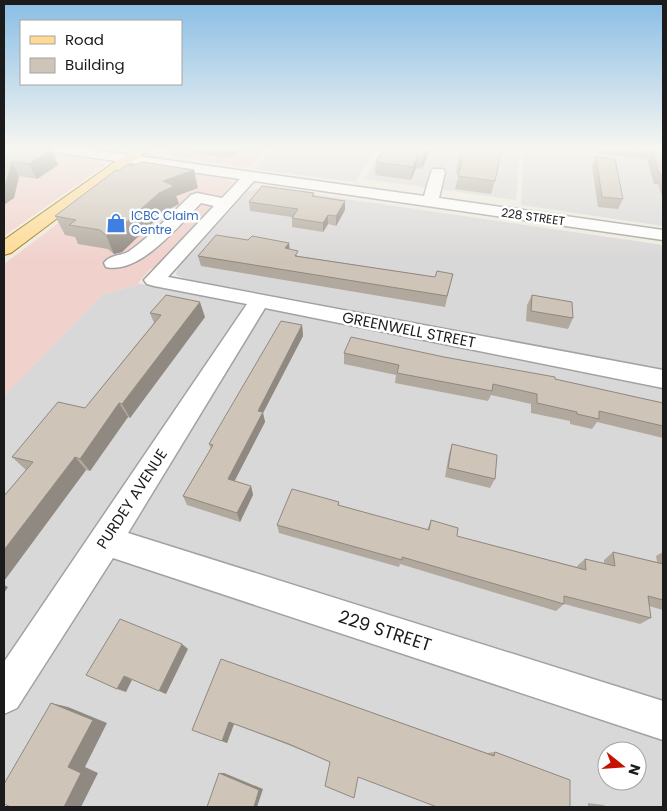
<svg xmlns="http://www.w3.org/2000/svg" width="667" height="811" viewBox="0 0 667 811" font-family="Poppins,sans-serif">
<rect width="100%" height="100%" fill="#eeeadf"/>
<g fill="#d9d8d8" fill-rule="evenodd">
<path d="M 275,147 L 377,147 L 355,182 L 254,169 Z"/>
<path d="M 384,147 L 520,147 L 516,200 L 364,179 Z"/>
<path d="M 524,147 L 663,147 L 663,226 L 521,205 Z"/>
<path d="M 263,187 L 663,245 L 663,370 L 186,279 L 178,276 L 176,274 L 178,268 L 247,192 Z"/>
<path d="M 141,284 L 663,387 L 663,807 L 4,807 L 4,396 L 103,294 ZM 607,751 L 637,751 L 637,781 L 607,781 Z"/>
</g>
<g fill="#f1d1cc">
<path d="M 4,147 L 99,161 L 105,165 L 4,236 Z"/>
<path d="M 172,147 L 268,147 L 248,168 L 162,154 Z"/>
<path d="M 143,166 L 227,179 L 233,183 L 158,266 L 150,269 L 138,283 L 141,284 L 103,294 L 4,396 L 4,264 L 130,169 Z"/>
</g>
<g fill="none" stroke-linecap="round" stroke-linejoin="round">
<defs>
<path id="minor" d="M 40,147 L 74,147 L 424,196 L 431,172 L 433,169 L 443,169 L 445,172 L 439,198 L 663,230 L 663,240 L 254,181 L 168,277 L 663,370 L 663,388 L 265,308 L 128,533 L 663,701 L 663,740 L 113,558 L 17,708 L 4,714 L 4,662 L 247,304 L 154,286 L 147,284 L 144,280 L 214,206 L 201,203 C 180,224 140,275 106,267 L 104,263 C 109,255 120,256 128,252 C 151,236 171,214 191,195 L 197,193 L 222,198 L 240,179 L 47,151 Z"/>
<path id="major" d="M 136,147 L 152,147 L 11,253 L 4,255 L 4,240 Z"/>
</defs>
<use href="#minor" stroke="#a2a2a2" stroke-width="3"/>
<use href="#major" stroke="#926e00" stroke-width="2"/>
<use href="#minor" fill="#fff" fill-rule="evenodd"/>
<use href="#major" fill="#ffda93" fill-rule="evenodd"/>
</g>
<g fill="#b1a99e">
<path d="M 4,147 L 52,150 L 58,165 L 37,179 L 19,176 L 14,198 Z"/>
<path d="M 193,147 L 241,147 L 229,158 L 194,153 Z"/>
<path d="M 431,147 L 422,169 L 416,168 L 411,180 L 375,175 L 376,162 Z"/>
<path d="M 463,147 L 495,181 L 491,194 L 455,189 L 459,174 L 456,173 L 458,161 Z"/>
<path d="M 594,147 L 663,147 L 663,199 L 658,184 L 654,184 L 647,159 L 595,153 Z"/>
<path d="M 596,157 L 623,199 L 618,209 L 598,207 L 592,166 Z"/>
<path d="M 198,188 L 176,196 L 179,204 L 165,211 L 122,252 L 114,254 L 108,249 L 78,244 L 75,237 L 65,235 L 55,216 Z"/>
<path d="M 314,193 L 314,196 L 345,210 L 336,226 L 328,224 L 323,232 L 292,227 L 292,217 L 250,211 L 249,202 Z"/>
<path d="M 248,240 L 289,249 L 298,256 L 435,277 L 453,274 L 445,307 L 201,266 L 198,256 Z"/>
<path d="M 532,295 L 573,318 L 568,329 L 526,321 L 527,305 Z"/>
<path d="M 150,313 L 205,317 L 130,418 L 128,417 L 90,471 L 86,470 L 4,581 L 4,496 L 26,470 L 12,457 L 85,408 L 154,323 Z"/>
<path d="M 302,325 L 303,336 L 263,413 L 265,422 L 234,481 L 251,486 L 253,495 L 240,522 L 187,505 L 183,496 L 211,449 L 209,444 Z"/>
<path d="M 344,353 L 444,357 L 555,379 L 663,403 L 663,438 L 597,422 L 592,429 L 570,424 L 570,421 L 531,413 L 531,404 L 491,395 L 488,401 L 395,383 L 396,375 L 344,364 Z"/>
<path d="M 452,444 L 495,479 L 490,488 L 445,477 L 449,454 Z"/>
<path d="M 339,502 L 339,505 L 427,530 L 431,520 L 457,536 L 577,567 L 577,566 L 585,559 L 604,563 L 604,560 L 613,552 L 657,562 L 656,556 L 663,552 L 663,610 L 649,606 L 651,618 L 640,624 L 564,604 L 556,611 L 400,564 L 399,567 L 279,533 L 277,525 Z"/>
<path d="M 221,659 L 487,753 L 495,752 L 570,780 L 330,762 L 291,746 L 234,724 L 227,743 L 222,741 Z"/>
<path d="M 588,803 L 603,805 L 609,807 L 588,807 Z"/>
</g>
<g fill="#908981">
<path d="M 227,147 L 241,147 L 229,158 Z"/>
<path d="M 428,147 L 431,147 L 422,169 L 423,156 Z"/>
<path d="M 52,150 L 58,165 L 37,179 L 29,164 Z"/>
<path d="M 418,155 L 416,168 L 411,180 L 413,167 Z"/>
<path d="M 12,161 L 19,176 L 14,198 L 4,205 L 4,184 Z"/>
<path d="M 194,170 L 198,188 L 176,196 L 179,204 L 165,211 L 122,252 L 114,254 L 106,235 L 159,193 L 163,181 Z"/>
<path d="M 345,201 L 345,210 L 336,226 L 336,216 Z"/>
<path d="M 328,215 L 328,224 L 323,232 L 323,223 Z"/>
<path d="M 289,243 L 290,253 L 285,248 Z"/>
<path d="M 200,302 L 205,317 L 130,418 L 122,404 Z"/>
<path d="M 302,325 L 303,336 L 263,413 L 265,422 L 231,488 L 228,479 L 258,411 Z"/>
<path d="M 119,403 L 128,417 L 90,471 L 80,459 Z"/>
<path d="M 75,457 L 86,470 L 4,581 L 4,550 Z"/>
<path d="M 251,486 L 253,495 L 240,522 L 237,513 Z"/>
<path d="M 4,585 L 8,587 L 4,593 Z"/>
<path d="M 182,644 L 188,649 L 166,694 L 159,691 Z"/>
<path d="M 124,676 L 132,680 L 126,692 L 117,689 Z"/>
<path d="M 51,703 L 68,707 L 107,723 L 85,767 L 98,773 L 81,807 L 64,807 L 68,767 Z"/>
<path d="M 229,722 L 234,724 L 227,743 L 222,741 Z"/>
<path d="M 219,773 L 224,773 L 263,789 L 257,807 L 254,807 Z"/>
</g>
<g fill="#cec4b8" stroke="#908981">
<path d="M 4,147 L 29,147 L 52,150 L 29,164 L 12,161 L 6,183 L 4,184 Z"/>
<path d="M 385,147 L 428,147 L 423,156 L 418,155 L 413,167 L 376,162 Z"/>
<path d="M 463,147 L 502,147 L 495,181 L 458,176 L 462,161 L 458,161 Z"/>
<path d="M 622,147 L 663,147 L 663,175 L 659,174 L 652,150 Z"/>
<path d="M 596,157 L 615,159 L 623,199 L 602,197 Z"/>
<path d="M 143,162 L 194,170 L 163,181 L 174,186 L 159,193 L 114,233 L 106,235 L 100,230 L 69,225 L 76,220 L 55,216 L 116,170 L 119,171 L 126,165 L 130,166 Z"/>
<path d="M 262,186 L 314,193 L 312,196 L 345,201 L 336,216 L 328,215 L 323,223 L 292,218 L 298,209 L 249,202 Z"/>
<path d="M 216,235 L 248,240 L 252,236 L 289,243 L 285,248 L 298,251 L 295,256 L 435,277 L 437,271 L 453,274 L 447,296 L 198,256 Z"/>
<path d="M 166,295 L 200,302 L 122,404 L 119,403 L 80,459 L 75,457 L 4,550 L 4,496 L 33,462 L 12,457 L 58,402 L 85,408 L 161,315 L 150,313 Z"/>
<path d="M 532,295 L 572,302 L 573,318 L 531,311 Z"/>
<path d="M 281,321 L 302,325 L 258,411 L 263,412 L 228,479 L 251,486 L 237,513 L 183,496 L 213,445 L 209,444 Z"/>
<path d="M 351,337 L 444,357 L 555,377 L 555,379 L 663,403 L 663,426 L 599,411 L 599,419 L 577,414 L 577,412 L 537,403 L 537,394 L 493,384 L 492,391 L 397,373 L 399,365 L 344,353 Z"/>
<path d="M 452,444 L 497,455 L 495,479 L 448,468 Z"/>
<path d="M 292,489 L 339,502 L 338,505 L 429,530 L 431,520 L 458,528 L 457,536 L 586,570 L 585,559 L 615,566 L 613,552 L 663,564 L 663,600 L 648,596 L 651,618 L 564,596 L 564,604 L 402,557 L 402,560 L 277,525 Z"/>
<path d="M 120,619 L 182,644 L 159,691 L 124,676 L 117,689 L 86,675 Z"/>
<path d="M 221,659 L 494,756 L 495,752 L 570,780 L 570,807 L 437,807 L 358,777 L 354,798 L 325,786 L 330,762 L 289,744 L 229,722 L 222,741 L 192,730 Z"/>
<path d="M 51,703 L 93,720 L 68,767 L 81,773 L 64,807 L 11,807 L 4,804 L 4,784 Z"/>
<path d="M 219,773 L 259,790 L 254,807 L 207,807 Z"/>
</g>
<linearGradient id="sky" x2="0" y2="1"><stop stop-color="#89bde5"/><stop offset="0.57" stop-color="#f7f6f1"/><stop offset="1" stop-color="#f7f6f1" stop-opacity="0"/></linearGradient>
<rect width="667" height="260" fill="url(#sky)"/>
<defs>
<symbol id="shop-bare" viewBox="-9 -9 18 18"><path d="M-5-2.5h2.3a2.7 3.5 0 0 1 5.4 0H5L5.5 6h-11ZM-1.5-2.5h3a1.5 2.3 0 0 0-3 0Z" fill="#3f7fe0" stroke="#fff" stroke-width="2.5" paint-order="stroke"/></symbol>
</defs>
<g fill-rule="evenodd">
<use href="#shop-bare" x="102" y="209" width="28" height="28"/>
</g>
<g text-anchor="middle" stroke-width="5" stroke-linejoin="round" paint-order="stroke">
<g font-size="12" fill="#366cbe" stroke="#fff" text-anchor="start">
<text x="131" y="220">ICBC Claim<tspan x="131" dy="14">Centre</tspan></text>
</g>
<g font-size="12" fill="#1b1b1b" stroke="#fff">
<text transform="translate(533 217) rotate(8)" y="4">228 STREET</text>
</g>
<g font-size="15" fill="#1b1b1b" stroke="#fff">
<text transform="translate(409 330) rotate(11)" y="5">GREENWELL STREET</text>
<text transform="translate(132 499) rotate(-57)" y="5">PURDEY AVENUE</text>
</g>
<g font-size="18" fill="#1b1b1b" stroke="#fff">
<text transform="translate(385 631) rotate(18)" y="6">229 STREET</text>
</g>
</g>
<rect width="667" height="811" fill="none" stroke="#1b1b1b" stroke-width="10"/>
<rect x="20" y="20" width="162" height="65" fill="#ffffff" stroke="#a4a4a4"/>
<rect x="30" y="36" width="25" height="8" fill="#ffda93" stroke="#a4a4a4"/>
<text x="65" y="45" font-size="15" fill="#1b1b1b">Road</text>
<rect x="30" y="58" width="25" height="15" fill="#cec4b8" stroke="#a4a4a4"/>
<text x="65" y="70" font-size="15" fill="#1b1b1b">Building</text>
<g transform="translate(622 766) rotate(107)"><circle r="24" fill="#ffffff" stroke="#a4a4a4"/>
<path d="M0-4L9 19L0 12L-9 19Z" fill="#c61100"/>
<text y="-8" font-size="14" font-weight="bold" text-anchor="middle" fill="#1b1b1b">N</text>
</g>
</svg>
